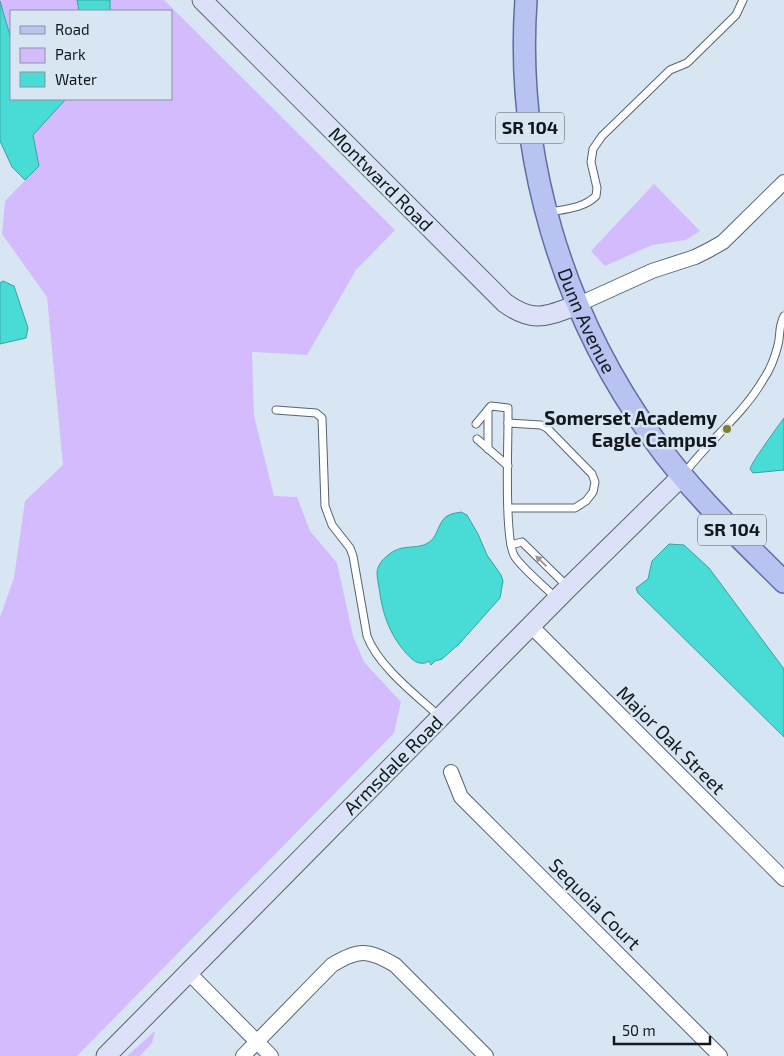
<svg xmlns="http://www.w3.org/2000/svg" width="784" height="1056" viewBox="0 0 784 1056" font-family="'Exo 2',sans-serif">
<rect width="100%" height="100%" fill="#d8e6f4"/>
<g fill="#d3bbfd">
<path d="M 0,0 L 77,0 L 79,11 L 11,11 L 11,39 Z"/>
<path d="M 110,0 L 164,0 L 395,230 L 356,270 L 307,355 L 252,352 L 254,416 L 274,496 L 297,497 L 310,531 L 337,563 L 353,636 L 364,662 L 401,702 L 394,733 L 77,1056 L 0,1056 L 0,617 L 14,578 L 25,501 L 63,465 L 47,297 L 2,234 L 5,201 L 39,166 L 33,135 L 66,99 L 171,99 L 171,11 L 110,11 Z"/>
<path d="M 654,184 L 700,231 L 686,240 L 652,245 L 605,266 L 591,251 Z"/>
<path d="M 155,1031 L 152,1043 L 140,1056 L 127,1056 Z"/>
</g>
<g fill="#49dcd7" stroke="#39a19f">
<path d="M 77,0 L 110,0 L 110,11 L 79,11 Z"/>
<path d="M 0,1 L 11,39 L 11,99 L 66,99 L 33,135 L 39,166 L 25,180 L 12,167 L 0,141 Z"/>
<path d="M 3,281 L 14,286 L 28,328 L 26,338 L 0,344 L 0,283 Z"/>
<path d="M 784,418 L 784,470 L 753,473 L 750,469 C 751,463 778,426 784,418 Z"/>
<path d="M 461,512 L 467,515 L 478,534 L 487,555 L 501,575 L 503,581 L 500,598 L 459,644 L 442,659 L 435,661 L 431,665 L 429,661 C 420,667 412,660 406,653 C 389,634 382,612 379,587 C 378,582 377,577 377,572 C 378,565 382,560 387,556 C 402,543 412,550 426,544 C 439,539 437,520 449,515 C 453,513 457,513 461,512 Z"/>
<path d="M 669,544 L 684,545 L 709,568 L 784,669 L 784,737 L 638,593 L 636,588 L 648,579 L 652,561 Z"/>
</g>
<g fill="none" stroke-linecap="round" stroke-linejoin="round">
<defs>
<g id="lane">
<path d="M 550,212 C 566,209 584,208 596,196 L 597,188 L 591,162 L 593,149 L 602,136 L 670,70 L 687,63 L 736,15 L 743,0"/>
<path d="M 276,410 L 316,413 L 322,418 L 325,506 L 332,525 L 350,548 L 353,556 L 367,636 C 378,666 416,695 440,717"/>
<path d="M 488,410 L 488,449"/>
<path d="M 476,424 L 491,406 L 508,408 L 508,423"/>
<path d="M 477,439 L 508,466"/>
<path d="M 684,474 C 708,441 742,416 763,380 C 770,370 775,357 778,345 C 781,333 778,328 784,316"/>
<path d="M 508,508 L 575,508 L 586,501 L 593,492 L 595,482 L 592,474 L 547,428 L 541,425 L 508,423 C 508,446 504,542 515,557 C 524,570 543,585 556,598"/>
<path d="M 511,545 L 522,542 L 567,586"/>
</g>
<g id="street">
<path d="M 577,305 L 652,271 L 695,257 L 709,250 L 723,242 L 784,182"/>
<path d="M 531,626 L 784,879"/>
<path d="M 451,772 L 461,797 L 720,1056"/>
<path d="M 188,972 L 271,1056"/>
<path d="M 243,1056 L 332,965 C 358,949 368,949 395,965 L 486,1056"/>
</g>
<g id="secondary">
<path d="M 202,0 L 505,303 C 534,324 547,316 577,305"/>
<path d="M 106,1056 L 568,588 L 682,476"/>
</g>
<g id="primary">
<path id="s1" d="M 526,0 C 515,155 562,312 652,437 C 690,491 738,536 784,582"/>
</g>
</defs>
<use href="#lane" stroke="#57636f" stroke-width="9"/>
<use href="#street" stroke="#57636f" stroke-width="16"/>
<use href="#secondary" stroke="#57636f" stroke-width="21"/>
<use href="#primary" stroke="#606da2" stroke-width="24"/>
<use href="#lane" stroke="#fff" stroke-width="7"/>
<use href="#street" stroke="#fff" stroke-width="14"/>
<use href="#secondary" stroke="#dce1f9" stroke-width="19"/>
<use href="#primary" stroke="#b9c3f2" stroke-width="21"/>
</g>
<defs><path id="oneway-solid" d="M-6-.8H1V-3.2L6.5 0L1 3.2V.8H-6Z" transform="scale(1.25)"/></defs>
<use fill="#959799" href="#oneway-solid" transform="translate(541 561) rotate(-136)"/>
<circle fill="#7f8029" stroke="#d8e6f4" stroke-width="2" cx="727" cy="429" r="5"/>
<g text-anchor="middle" stroke-width="5" stroke-linejoin="round" paint-order="stroke">
<g fill="#d8e6f4" stroke="#4e565e" stroke-width="1">
<rect x="496" y="112.5" width="68" height="31" rx="4"/>
<rect x="698" y="514.5" width="68" height="31" rx="4"/>
</g>
<g font-size="18" font-weight="bold" fill="#13181d">
<text x="530" y="134">SR 104</text>
<text x="732" y="536">SR 104</text>
</g>
<g font-size="19" fill="#13181d" stroke="#d8e6f4">
<text transform="translate(381 179) rotate(45)" y="7">Montward Road</text>
<text dy="7" stroke="none"><textPath href="#s1" startOffset="330">Dunn Avenue</textPath></text>
<text transform="translate(671 740) rotate(45)" y="7">Major Oak Street</text>
<text transform="translate(393 765) rotate(-45)" y="7">Armsdale Road</text>
<text transform="translate(595 904) rotate(45)" y="7">Sequoia Court</text>
</g>
<g font-size="19" font-weight="bold" fill="#13181d" stroke="#d8e6f4" text-anchor="end">
<text x="717" y="425">Somerset Academy<tspan x="717" dy="22">Eagle Campus</tspan></text>
</g>
</g>
<rect x="10" y="10" width="162" height="90" fill="#d8e6f4" stroke="#89949e"/>
<rect x="20" y="26" width="25" height="8" fill="#b9c3f2" stroke="#89949e"/>
<text x="55" y="35" font-size="15" fill="#13181d">Road</text>
<rect x="20" y="48" width="25" height="15" fill="#d3bbfd" stroke="#89949e"/>
<text x="55" y="60" font-size="15" fill="#13181d">Park</text>
<rect x="20" y="72" width="25" height="15" fill="#49dcd7" stroke="#89949e"/>
<text x="55" y="85" font-size="15" fill="#13181d">Water</text>
<path d="M614 1036v8h96v-8" fill="none" stroke="#13181d" stroke-width="2.5"/>
<text x="622" y="1036" font-size="15" fill="#13181d" stroke="#d8e6f4" stroke-width="4" paint-order="stroke">50 m</text>
</svg>
